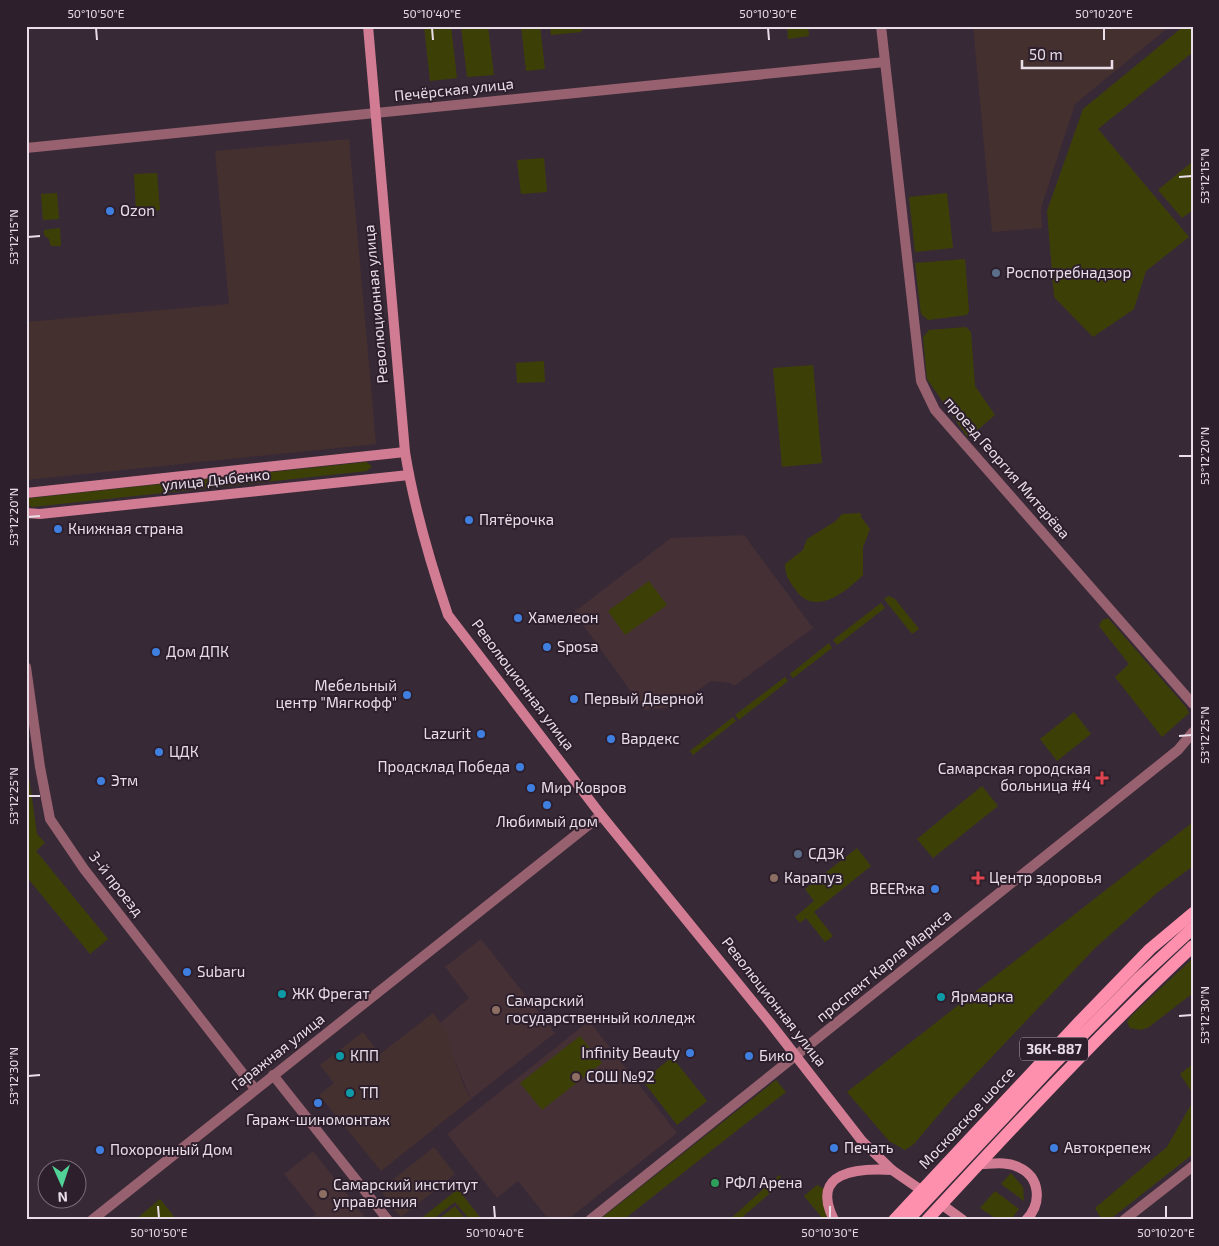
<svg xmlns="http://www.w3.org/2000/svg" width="1219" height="1246" viewBox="0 0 1219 1246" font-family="'Exo 2',sans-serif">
<rect width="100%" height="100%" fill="#382937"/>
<g fill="#453030">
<path d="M 973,26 L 1170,26 L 1075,104 L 1041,208 L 1042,228 L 992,232 Z"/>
<path d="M 349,139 L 376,444 L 26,480 L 26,322 L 229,304 L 215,151 Z"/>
<path d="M 433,1013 L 449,1035 L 449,1045 L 464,1086 L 471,1099 L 381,1171 L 319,1095 L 334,1083 L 320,1065 L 363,1032 L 380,1054 Z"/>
<path d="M 434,1147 L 455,1174 L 401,1217 L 380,1190 Z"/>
</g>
<g fill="#443035">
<path d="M 744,535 L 813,628 L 734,686 L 730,683 L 711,681 L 674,707 L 644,710 L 574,612 L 671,538 Z"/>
<path d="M 481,939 L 555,1033 L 471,1099 L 453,1057 L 449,1045 L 449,1035 L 440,1023 L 469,998 L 445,967 Z"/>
<path d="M 589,1021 L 677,1133 L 567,1220 L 549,1220 L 518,1181 L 497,1198 L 447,1134 Z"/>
<path d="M 313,1151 L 367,1220 L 309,1220 L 316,1214 L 284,1174 Z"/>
</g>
<g fill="#3d4006">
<path d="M 424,26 L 451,26 L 457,78 L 430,81 Z"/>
<path d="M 461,26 L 488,26 L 494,75 L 467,77 Z"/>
<path d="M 521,26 L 540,26 L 545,69 L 526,71 Z"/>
<path d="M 550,26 L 581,26 L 582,32 L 551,35 Z"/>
<path d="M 787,26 L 808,26 L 809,36 L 788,39 Z"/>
<path d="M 1184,26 L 1193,26 L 1193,52 L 1098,129 L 1189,237 L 1146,271 L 1134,309 L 1093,337 L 1054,297 L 1047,211 L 1083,109 Z"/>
<path d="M 544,158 L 547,192 L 521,194 L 517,160 Z"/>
<path d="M 1193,161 L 1193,210 L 1182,218 L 1158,190 Z"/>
<path d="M 157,173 L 160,210 L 136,212 L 134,174 Z"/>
<path d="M 57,193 L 59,219 L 43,220 L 41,194 Z"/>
<path d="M 947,193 L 953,248 L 915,252 L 909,197 Z"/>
<path d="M 60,228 L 61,246 L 51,246 L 49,239 L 44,235 L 44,230 Z"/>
<path d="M 965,259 L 969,311 L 967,315 L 928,320 L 921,314 L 915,263 Z"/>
<path d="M 966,327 L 971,332 L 975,386 L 995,415 L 968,438 L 927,379 L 923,337 L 929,330 Z"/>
<path d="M 544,361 L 545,382 L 517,383 L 516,363 Z"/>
<path d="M 813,365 L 822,463 L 782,467 L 773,368 Z"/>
<path d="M 366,462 L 372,466 L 367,471 L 32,507 L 26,504 L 27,499 L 31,498 Z"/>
<path d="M 861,513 L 861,517 L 870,529 L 863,547 L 863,575 C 846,592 814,618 795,589 C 789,581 785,575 785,564 L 803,550 L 807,539 L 836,521 L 842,514 Z"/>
<path d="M 649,581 L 667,605 L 625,635 L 608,611 Z"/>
<path d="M 889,596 L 895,599 L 919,629 L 912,634 L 884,599 Z"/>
<path d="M 881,603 L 885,608 L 837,645 L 833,640 Z"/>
<path d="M 1108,618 L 1186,707 L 1189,713 L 1162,737 L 1115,677 L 1129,664 L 1099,626 L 1102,620 Z"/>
<path d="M 829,643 L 832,648 L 793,678 L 790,674 Z"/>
<path d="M 785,677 L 788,681 L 739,720 L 735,715 Z"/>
<path d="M 1074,712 L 1091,734 L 1057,761 L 1040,739 Z"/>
<path d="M 733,717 L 736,721 L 693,755 L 690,751 Z"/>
<path d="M 26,777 L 29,777 L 37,834 L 45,843 L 36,851 L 108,939 L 90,954 L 26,876 Z"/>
<path d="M 982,786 L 998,806 L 933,858 L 917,839 Z"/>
<path d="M 1193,822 L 1193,866 L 1158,892 L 1095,948 L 951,1100 L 914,1144 L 905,1150 L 889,1141 L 847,1092 Z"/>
<path d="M 857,848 L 871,866 L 814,912 L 833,936 L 825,942 L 806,918 L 800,923 L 795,917 L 814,901 L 805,889 Z"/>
<path d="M 1193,958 L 1193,993 L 1149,1027 L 1141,1030 L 1130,1028 L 1127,1022 L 1132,1015 Z"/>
<path d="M 580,1036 L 602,1063 L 542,1110 L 520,1083 Z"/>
<path d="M 672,1057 L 707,1101 L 677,1125 L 643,1081 Z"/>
<path d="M 1193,1064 L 1193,1094 L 1180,1074 Z"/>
<path d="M 776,1080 L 786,1092 L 623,1220 L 599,1220 Z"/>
<path d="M 1193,1101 L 1193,1154 L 1109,1220 L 1102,1220 L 1095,1208 L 1167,1147 Z"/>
<path d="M 1011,1173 L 1023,1187 L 1024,1201 L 1001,1184 Z"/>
<path d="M 779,1175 L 784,1181 L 739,1220 L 729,1220 Z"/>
<path d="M 817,1185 L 825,1189 L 827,1216 L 824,1220 L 804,1196 Z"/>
<path d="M 458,1189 L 482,1220 L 470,1220 L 455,1202 L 432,1220 L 419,1220 Z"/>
<path d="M 995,1191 L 1019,1209 L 1012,1218 L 998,1220 L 980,1208 Z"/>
<path d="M 160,1199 L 176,1219 L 175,1220 L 135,1220 Z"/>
<path d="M 455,1206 L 466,1220 L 437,1220 Z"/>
</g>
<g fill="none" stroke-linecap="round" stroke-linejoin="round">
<g stroke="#97616f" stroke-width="10">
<path d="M 881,26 L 921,381 L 935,410 L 1193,704"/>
<path d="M 26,148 L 885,62"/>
<path d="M 26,667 L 40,767 L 50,819 L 84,869 L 255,1089"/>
<path d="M 273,1075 L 388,1220"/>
<path d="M 92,1220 L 601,815"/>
<path d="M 590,1220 L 1178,750 L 1193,732"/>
<path d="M 1124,1220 L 1193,1166"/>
</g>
<g stroke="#d17c93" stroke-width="10">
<path d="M 368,26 L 405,452 C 414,507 430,562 448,615 L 601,815 L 771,1024 L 862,1141 L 892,1170 L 921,1190"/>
<path d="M 26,493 L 405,452"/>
<path d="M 26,513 L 40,514 L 409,475"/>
<path d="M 978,1164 C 991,1164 1007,1161 1018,1167 C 1041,1177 1042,1204 1026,1220"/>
<path d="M 941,1204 L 963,1220"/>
<path d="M 834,1220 C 809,1171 858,1168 892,1170"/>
</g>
<g stroke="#fe90ae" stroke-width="12">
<path d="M 894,1220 L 1081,1020 L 1150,949 L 1193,913"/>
<path d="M 908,1220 L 1057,1061 L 1138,979 L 1193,928"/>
<path d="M 927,1220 C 1013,1127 1100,1033 1193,946"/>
</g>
</g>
<path fill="none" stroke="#e9dee8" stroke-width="2" d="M 96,28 L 97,40M 432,28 L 433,40M 768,28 L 769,40M 1104,28 L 1104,40M 1179,177 L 1192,176M 28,237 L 40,236M 1179,456 L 1192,456M 28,517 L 40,516M 1179,736 L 1192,735M 28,796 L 40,796M 1179,1016 L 1192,1015M 28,1076 L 40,1075M 158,1206 L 159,1218M 494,1206 L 495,1218M 830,1206 L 830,1218M 1166,1206 L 1166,1218"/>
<g fill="#3f7fe0" stroke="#2e1f2d" stroke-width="2">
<circle cx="110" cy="211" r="5"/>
<circle cx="469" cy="520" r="5"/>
<circle cx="58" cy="529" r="5"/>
<circle cx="518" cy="618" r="5"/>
<circle cx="547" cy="647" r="5"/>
<circle cx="156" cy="652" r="5"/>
<circle cx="407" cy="695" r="5"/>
<circle cx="574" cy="699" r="5"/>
<circle cx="481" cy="734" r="5"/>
<circle cx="611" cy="739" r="5"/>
<circle cx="159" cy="752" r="5"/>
<circle cx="520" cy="767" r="5"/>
<circle cx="101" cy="781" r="5"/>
<circle cx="531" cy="788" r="5"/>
<circle cx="547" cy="805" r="5"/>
<circle cx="935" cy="889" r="5"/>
<circle cx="187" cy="972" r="5"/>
<circle cx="690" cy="1053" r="5"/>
<circle cx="749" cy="1056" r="5"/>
<circle cx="318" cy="1103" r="5"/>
<circle cx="834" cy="1148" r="5"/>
<circle cx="1054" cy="1148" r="5"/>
<circle cx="100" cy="1150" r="5"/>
</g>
<g fill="#5c6f8a" stroke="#2e1f2d" stroke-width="2">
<circle cx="996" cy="273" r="5"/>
<circle cx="798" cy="854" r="5"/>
</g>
<g fill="#e0444e" stroke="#2e1f2d" stroke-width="2">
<path d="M1099.5 770.5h5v5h5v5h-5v5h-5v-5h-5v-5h5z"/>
<path d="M975.5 870.5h5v5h5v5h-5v5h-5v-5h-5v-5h5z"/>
</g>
<g fill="#8d6e63" stroke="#2e1f2d" stroke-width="2">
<circle cx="774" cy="878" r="5"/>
<circle cx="496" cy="1010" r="5"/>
<circle cx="576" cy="1077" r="5"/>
<circle cx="323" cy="1194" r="5"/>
</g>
<g fill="#0f9aa8" stroke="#2e1f2d" stroke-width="2">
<circle cx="282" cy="994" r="5"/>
<circle cx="941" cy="997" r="5"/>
<circle cx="340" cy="1056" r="5"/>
<circle cx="350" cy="1093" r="5"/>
</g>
<circle fill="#2e9e5b" stroke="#2e1f2d" stroke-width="2" cx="715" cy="1183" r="5"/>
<g text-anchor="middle" stroke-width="4" stroke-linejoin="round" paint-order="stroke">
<rect fill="#2e1f2d" stroke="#b1a5b0" stroke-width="1" x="1020" y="1037.5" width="68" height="23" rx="4"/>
<g font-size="14" font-weight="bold" fill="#e9dee8">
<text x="1054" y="1054">36К-887</text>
</g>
<g font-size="15" fill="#e9dee8" stroke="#2e1f2d">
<text transform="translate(454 90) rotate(-6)" y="5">Печёрская улица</text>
<text transform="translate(376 304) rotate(-95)" y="5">Революционная улица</text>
<text transform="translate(1007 468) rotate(49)" y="5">проезд Георгия Митерёва</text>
<text transform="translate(216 480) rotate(-6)" y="5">улица Дыбенко</text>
<text transform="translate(523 685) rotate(53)" y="5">Революционная улица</text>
<text transform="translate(116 884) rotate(52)" y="5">3-й проезд</text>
<text transform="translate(884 966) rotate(-39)" y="5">проспект Карла Маркса</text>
<text transform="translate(774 1002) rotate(52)" y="5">Революционная улица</text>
<text transform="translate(278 1052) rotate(-38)" y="5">Гаражная улица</text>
<text transform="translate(967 1118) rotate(-47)" y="5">Московское шоссе</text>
</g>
<g font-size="15" fill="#e9dee8" stroke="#2e1f2d" text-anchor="start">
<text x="120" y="216">Ozon</text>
<text x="1006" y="278">Роспотребнадзор</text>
<text x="479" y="525">Пятёрочка</text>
<text x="68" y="534">Книжная страна</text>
<text x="528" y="623">Хамелеон</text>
<text x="557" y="652">Sposa</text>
<text x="166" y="657">Дом ДПК</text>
<text x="397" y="691" text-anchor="end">Мебельный<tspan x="397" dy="17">центр "Мягкофф"</tspan></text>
<text x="584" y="704">Первый Дверной</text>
<text x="471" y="739" text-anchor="end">Lazurit</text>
<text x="621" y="744">Вардекс</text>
<text x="169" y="757">ЦДК</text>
<text x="510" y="772" text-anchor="end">Продсклад Победа</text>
<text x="1091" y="774" text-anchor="end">Самарская городская<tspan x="1091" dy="17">больница #4</tspan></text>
<text x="111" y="786">Этм</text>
<text x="541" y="793">Мир Ковров</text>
<text x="547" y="827" text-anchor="middle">Любимый дом</text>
<text x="808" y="859">СДЭК</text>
<text x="784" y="883">Карапуз</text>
<text x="989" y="883">Центр здоровья</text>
<text x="925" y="894" text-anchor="end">BEERжа</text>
<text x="197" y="977">Subaru</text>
<text x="292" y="999">ЖК Фрегат</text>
<text x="951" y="1002">Ярмарка</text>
<text x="506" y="1006">Самарский<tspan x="506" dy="17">государственный колледж</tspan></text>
<text x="680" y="1058" text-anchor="end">Infinity Beauty</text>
<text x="350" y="1061">КПП</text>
<text x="759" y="1061">Бико</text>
<text x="586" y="1082">СОШ №92</text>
<text x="360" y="1098">ТП</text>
<text x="318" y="1125" text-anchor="middle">Гараж-шиномонтаж</text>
<text x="844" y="1153">Печать</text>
<text x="1064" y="1153">Автокрепеж</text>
<text x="110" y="1155">Похоронный Дом</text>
<text x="725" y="1188">РФЛ Арена</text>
<text x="333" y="1190">Самарский институт<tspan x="333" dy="17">управления</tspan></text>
</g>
</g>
<rect width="1219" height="1246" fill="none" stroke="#2e1f2d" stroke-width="55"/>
<g transform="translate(62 1184) rotate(177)"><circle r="24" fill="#2e1f2d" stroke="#796b78"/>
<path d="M0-4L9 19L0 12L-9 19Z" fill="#51d397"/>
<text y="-8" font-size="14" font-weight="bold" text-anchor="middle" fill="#e9dee8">N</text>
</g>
<path d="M1022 60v8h90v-8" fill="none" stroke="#e9dee8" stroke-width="2.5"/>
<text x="1029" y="60" font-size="15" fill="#e9dee8" stroke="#2e1f2d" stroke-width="4" paint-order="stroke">50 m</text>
<rect x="28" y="28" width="1164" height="1190" fill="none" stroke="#e9dee8" stroke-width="2"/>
<g font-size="12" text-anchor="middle" fill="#e9dee8">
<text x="96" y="18">50°10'50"E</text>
<text x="432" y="18">50°10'40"E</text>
<text x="768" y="18">50°10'30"E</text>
<text x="1104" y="18">50°10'20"E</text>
<text transform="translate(1205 176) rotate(-90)" y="4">53°12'15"N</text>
<text transform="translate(14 237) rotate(-90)" y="4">53°12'15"N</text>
<text transform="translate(1205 456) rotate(-90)" y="4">53°12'20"N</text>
<text transform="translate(14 517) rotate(-90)" y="4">53°12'20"N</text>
<text transform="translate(1205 735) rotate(-90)" y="4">53°12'25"N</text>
<text transform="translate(14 796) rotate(-90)" y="4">53°12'25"N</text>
<text transform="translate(1205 1015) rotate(-90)" y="4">53°12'30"N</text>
<text transform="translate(14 1076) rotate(-90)" y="4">53°12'30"N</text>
<text x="159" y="1237">50°10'50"E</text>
<text x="495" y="1237">50°10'40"E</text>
<text x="830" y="1237">50°10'30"E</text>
<text x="1166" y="1237">50°10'20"E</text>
</g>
</svg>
